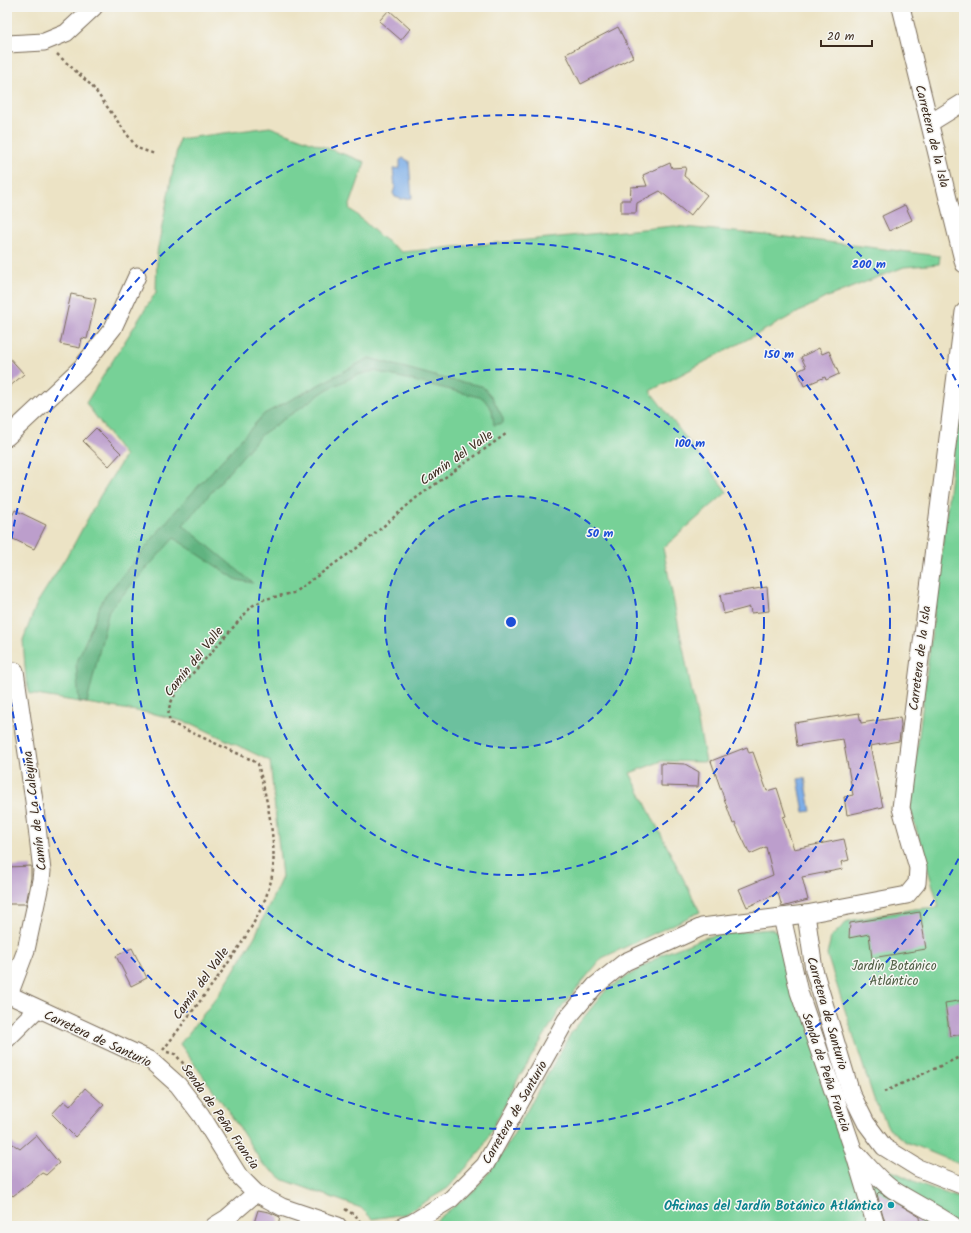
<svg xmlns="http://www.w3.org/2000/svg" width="971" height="1233" viewBox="0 0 971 1233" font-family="Kalam,sans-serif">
<rect width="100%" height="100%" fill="#f6f6f2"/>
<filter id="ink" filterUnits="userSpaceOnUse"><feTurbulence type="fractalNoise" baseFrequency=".025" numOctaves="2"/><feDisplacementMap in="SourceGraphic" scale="8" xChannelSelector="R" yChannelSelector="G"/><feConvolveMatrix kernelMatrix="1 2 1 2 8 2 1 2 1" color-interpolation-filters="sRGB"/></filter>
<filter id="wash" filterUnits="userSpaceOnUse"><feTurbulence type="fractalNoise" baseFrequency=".012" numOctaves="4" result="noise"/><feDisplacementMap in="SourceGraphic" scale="16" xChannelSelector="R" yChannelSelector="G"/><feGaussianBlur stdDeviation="0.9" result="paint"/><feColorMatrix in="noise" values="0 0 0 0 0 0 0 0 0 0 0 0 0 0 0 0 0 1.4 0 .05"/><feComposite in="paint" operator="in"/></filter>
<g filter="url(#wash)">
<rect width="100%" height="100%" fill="#ece3c5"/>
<g fill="#77d197" stroke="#597e5a">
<path d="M 270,127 L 365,162 L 349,208 L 381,237 L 402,252 L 674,226 L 796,238 L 940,256 L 939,264 L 904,267 L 825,298 L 650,391 L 727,492 L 663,548 L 706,762 L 662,761 L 630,773 L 700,912 L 602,958 L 563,1005 L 518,1079 L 481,1151 L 448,1188 L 405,1214 L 372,1219 L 361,1208 L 284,1180 L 262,1163 L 229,1112 L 180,1044 L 220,993 L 255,936 L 282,877 L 270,761 L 193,724 L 155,714 L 30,694 L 26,680 L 23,640 L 37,603 L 73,546 L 100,496 L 125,456 L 86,403 L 156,292 L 157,252 L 179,139 Z"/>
<path d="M 964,370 L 964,1000 L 945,1004 L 950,1036 L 964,1034 L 964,1166 L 906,1142 L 889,1129 L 874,1099 L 827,955 L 831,937 L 848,921 L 914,909 L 939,907 L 910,808 Z"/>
<path d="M 772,929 L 781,935 L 871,1226 L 429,1226 L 475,1190 L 500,1158 L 571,1033 L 606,990 L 663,954 L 704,938 L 723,933 Z"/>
<path d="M 888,1169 L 923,1185 L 964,1200 L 964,1226 L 881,1226 L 867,1186 Z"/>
</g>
<path fill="#61b380" stroke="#4e6e4f" d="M 369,358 L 446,379 L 482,386 L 492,397 L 503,418 L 503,423 L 494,425 L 492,410 L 483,398 L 374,371 L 357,375 L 326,390 L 261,435 L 183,525 L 253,583 L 237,580 L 174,538 L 109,610 L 87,703 L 79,702 L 76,664 L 103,599 L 172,515 L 264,414 Z"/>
<g fill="#7daee8" stroke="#5c6c83">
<path d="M 403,158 L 409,161 L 412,198 L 401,199 L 395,197 L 393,193 L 395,187 L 393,169 L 400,168 L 400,160 Z"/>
<path d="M 805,778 L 811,811 L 804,812 L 798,779 Z"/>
</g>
<g id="blocks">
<g fill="#bc9ecc">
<path d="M 389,10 L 410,29 L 401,40 L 379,21 Z"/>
<path d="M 618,27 L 633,57 L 581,84 L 566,54 Z"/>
<path d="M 670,163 L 672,168 L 686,167 L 684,176 L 707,195 L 690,216 L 660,191 L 637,203 L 636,213 L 621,213 L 621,200 L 630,200 L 631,187 L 647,186 L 643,175 Z"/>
<path d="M 905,205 L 912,220 L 889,231 L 882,216 Z"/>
<path d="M 71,294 L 96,299 L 87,339 L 82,338 L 80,348 L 60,344 Z"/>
<path d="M 819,348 L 822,354 L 829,351 L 839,374 L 826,380 L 825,377 L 804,386 L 798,371 L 806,367 L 801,357 Z"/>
<path d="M 7,355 L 24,374 L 7,389 Z"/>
<path d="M 96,428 L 121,453 L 109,466 L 83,441 Z"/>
<path d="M 15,510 L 46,525 L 34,549 L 7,536 L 7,527 Z"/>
<path d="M 767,587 L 769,611 L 751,613 L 750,607 L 724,614 L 720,595 Z"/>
<path d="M 859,713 L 861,723 L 900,717 L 901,725 L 899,741 L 870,746 L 883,807 L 847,815 L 844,797 L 853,795 L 843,739 L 797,746 L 794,723 Z"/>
<path d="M 747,747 L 749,753 L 753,752 L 767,791 L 777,788 L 786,816 L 783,817 L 794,849 L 844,839 L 849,860 L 841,862 L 843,869 L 802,877 L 808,900 L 782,907 L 778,893 L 747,907 L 739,889 L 773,875 L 766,847 L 750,854 L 735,823 L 733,824 L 711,761 Z"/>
<path d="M 661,763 L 685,764 L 699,772 L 698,787 L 661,786 Z"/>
<path d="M 31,866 L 31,878 L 26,904 L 7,904 L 7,867 Z"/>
<path d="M 920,912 L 926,949 L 872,958 L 869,934 L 849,938 L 850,923 Z"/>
<path d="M 132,948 L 147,978 L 131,986 L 116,956 Z"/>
<path d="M 964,1000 L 964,1034 L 950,1036 L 945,1003 Z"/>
<path d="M 85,1088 L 104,1105 L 75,1137 L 52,1114 L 64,1101 L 70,1106 Z"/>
<path d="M 36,1135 L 59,1163 L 46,1175 L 42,1173 L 13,1196 L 7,1191 L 7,1140 L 20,1149 Z"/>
<path d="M 879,1192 L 920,1217 L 921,1226 L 886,1226 L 877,1194 Z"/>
<path d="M 258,1210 L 269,1212 L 280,1217 L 278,1226 L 253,1226 Z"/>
</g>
</g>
</g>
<g filter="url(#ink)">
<use href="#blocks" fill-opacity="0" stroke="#796b58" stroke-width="1"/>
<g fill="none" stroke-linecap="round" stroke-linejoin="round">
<defs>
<g id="minor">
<path d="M 901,7 L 964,264"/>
<path d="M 7,44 L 44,42 L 66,33 L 94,7"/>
<path d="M 930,123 L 964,102"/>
<path d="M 7,437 L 82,367 L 113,328 L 137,276"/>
<path d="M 806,914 L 814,970 L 851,1093 L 866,1123 L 884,1147 L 918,1168 L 964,1186"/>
<path d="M 782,917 L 799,992 L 853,1149 L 876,1226"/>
<path d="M 7,994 L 150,1060 L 178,1085 L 201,1115 L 239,1176 L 256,1193 L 282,1207 L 338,1226"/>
<path d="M 9,995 L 26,950 L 41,880 L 42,871 L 34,801 L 15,671"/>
<path d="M 7,1039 L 37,1009"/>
<path d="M 857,1154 C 868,1166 879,1180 892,1189 C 912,1202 934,1212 954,1226"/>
<path d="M 214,1226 L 227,1218 L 256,1193"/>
<path d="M 403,1226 L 412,1223 L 451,1199 L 485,1165 L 566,1020 L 595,986 L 625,962 L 702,927 L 806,914 L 907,895 L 917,883 L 918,868 L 901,808 L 964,312"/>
</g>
</defs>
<use href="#minor" stroke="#796b58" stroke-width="19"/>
<g stroke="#796b58" stroke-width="2.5" stroke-dasharray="3 3" stroke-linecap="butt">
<path d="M 57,54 L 92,86 L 137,148 L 155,154"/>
<path d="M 163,1050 C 175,1035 186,1019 198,1004 C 224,968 268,915 273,869 C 276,837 266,796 258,764 L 252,760 L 171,723 C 165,711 171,702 177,691 L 252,606 L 265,599 L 293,593 L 364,543 L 416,498 L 506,434"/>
<path d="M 167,1052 L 175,1054 L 190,1071"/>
<path d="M 884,1092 L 964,1055"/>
<path d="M 345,1209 L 356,1216 L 363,1226"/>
</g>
<use href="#minor" stroke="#fff" stroke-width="17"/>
</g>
</g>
<circle cx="511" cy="622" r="126" fill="#1d4ed8" fill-opacity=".12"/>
<g fill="none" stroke="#1d4ed8" stroke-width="2" stroke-dasharray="7 5">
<circle cx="511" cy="622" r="126"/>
<circle cx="511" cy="622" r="253"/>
<circle cx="511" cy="622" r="379"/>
<path d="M964 848A506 506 0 0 1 7 670M7 574A506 506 0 0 1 964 396"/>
</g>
<circle fill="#0f9aa8" stroke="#f6f6f2" stroke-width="1.5" cx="891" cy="1205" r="4"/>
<g text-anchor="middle" stroke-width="3" stroke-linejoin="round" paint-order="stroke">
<g font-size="13" fill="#3b2a1e" stroke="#f6f6f2">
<text transform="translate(933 136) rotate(76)" y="5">Carretera de la Isla</text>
<text transform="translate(456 457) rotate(-35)" y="5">Camín del Valle</text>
<text transform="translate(919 658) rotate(-83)" y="5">Carretera de la Isla</text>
<text transform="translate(193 661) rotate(-51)" y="5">Camín del Valle</text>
<text transform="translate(34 811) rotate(-97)" y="5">Camín de La Caleyina</text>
<text transform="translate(200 983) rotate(-54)" y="5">Camín del Valle</text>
<text transform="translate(828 1013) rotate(74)" y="5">Carretera de Santurio</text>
<text transform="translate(98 1038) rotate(25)" y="5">Carretera de Santurio</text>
<text transform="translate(827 1072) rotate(71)" y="5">Senda de Peña Francia</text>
<text transform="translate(514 1112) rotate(-60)" y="5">Carretera de Santurio</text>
<text transform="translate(221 1116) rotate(55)" y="5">Senda de Peña Francia</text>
</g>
<g font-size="13" fill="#4d5c42" stroke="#f6f6f2">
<text x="894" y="970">Jardín Botánico<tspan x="894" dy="15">Atlántico</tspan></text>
</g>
<g font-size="13" font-weight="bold" fill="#0d838f" stroke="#f6f6f2" text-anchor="end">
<text x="883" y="1210">Oficinas del Jardín Botánico Atlántico</text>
</g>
</g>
<circle cx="511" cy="622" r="6" fill="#1d4ed8" stroke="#f6f6f2" stroke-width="2"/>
<g font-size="12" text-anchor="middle" font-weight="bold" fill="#1d4ed8" stroke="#f6f6f2" stroke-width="3" stroke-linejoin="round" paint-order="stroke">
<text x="869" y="268">200 m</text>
<text x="779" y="358">150 m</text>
<text x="690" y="447">100 m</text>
<text x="600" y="537">50 m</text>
</g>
<rect width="971" height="1233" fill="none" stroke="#f6f6f2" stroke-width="24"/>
<path d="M821 40v6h51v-6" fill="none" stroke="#3b2a1e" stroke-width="2"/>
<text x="827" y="40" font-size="12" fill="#3b2a1e" stroke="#f6f6f2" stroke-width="3" paint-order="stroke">20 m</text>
</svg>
